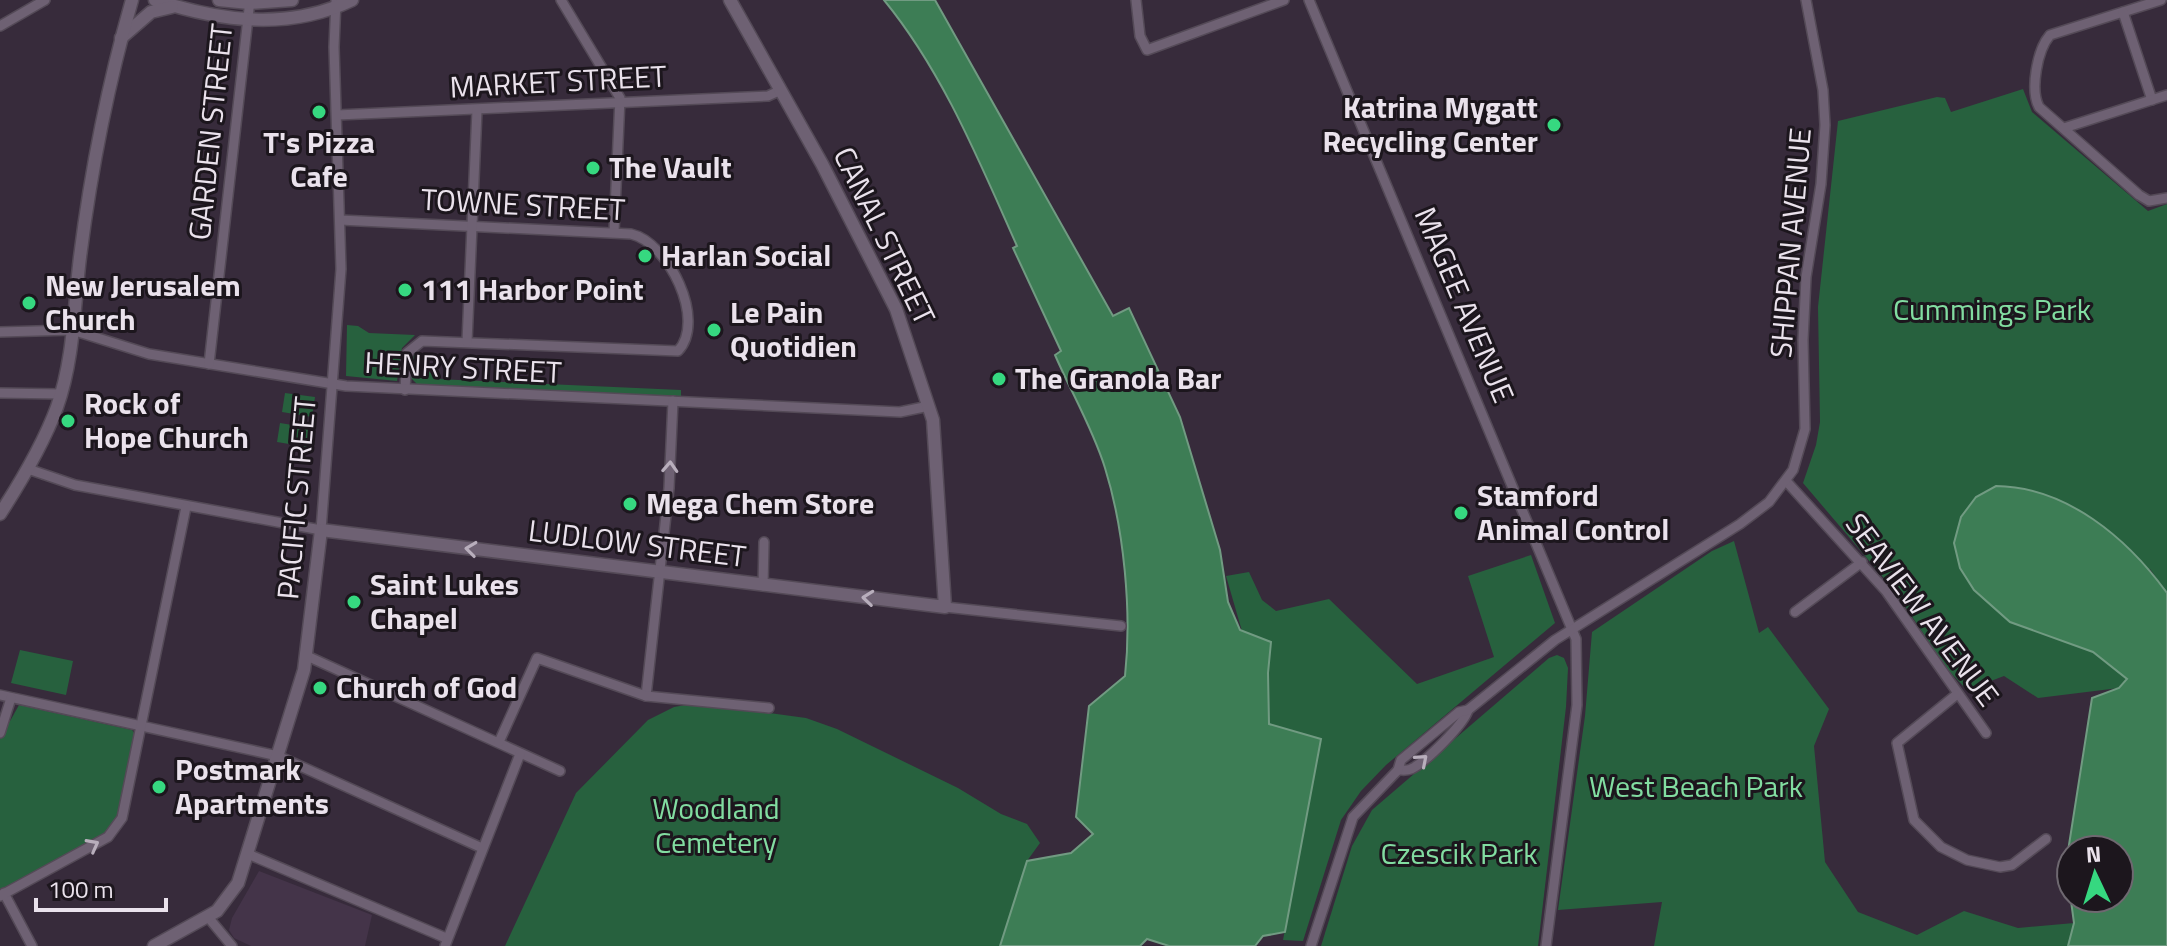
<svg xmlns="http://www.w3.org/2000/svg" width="2167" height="946" viewBox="0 0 2167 946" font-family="'Titillium Web',sans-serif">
<rect width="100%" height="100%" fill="#372b3b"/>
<path fill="#443449" d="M 259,871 L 372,915 L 365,946 L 251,946 L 234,938 L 229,930 L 232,918 Z"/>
<g fill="#27613e">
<path d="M 2023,89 L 2032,112 L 2148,211 L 2167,204 L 2167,593 L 2150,569 L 1960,568 L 1974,590 L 2010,622 L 2093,652 L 2127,679 L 2119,688 L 2038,698 L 2004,676 L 1967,690 L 1948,670 L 1894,590 L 1803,483 L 1816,445 L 1820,422 L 1818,307 L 1838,121 L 1937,97 L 1945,98 L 1951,112 Z"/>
<path d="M 347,325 L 358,326 L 369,333 L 415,335 L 402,348 L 397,381 L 346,376 Z"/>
<path d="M 414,354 L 428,354 L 428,370 L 436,379 L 681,390 L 681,396 L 418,385 L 411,378 Z"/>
<path d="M 285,393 L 315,397 L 312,417 L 282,412 Z"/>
<path d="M 280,423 L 311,428 L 307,447 L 277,442 Z"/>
<path d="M 1734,541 L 1759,633 L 1768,627 L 1829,709 L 1814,746 L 1825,862 L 1858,912 L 1917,935 L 1964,911 L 2018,928 L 2074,923 L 2068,946 L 1654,946 L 1662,902 L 1558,910 L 1585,716 L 1592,632 L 1712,551 Z"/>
<path d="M 1531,555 L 1555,623 L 1386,765 L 1361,791 L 1341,820 L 1303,941 L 1283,940 L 1320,739 L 1269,724 L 1226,576 L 1249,572 L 1262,600 L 1276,611 L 1329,599 L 1417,684 L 1494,657 L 1468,576 Z"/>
<path d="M 20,650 L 73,661 L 66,695 L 11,683 Z"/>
<path d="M 1557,655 L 1564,658 L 1568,668 L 1566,707 L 1538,946 L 1321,946 L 1352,846 L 1372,810 L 1549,658 Z"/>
<path d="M 697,703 L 806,718 L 837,729 L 958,788 L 1001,814 L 1027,824 L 1040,843 L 1027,861 L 1000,946 L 505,946 L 576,793 L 648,720 L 674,707 Z"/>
<path d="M 19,705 L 132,730 L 136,735 L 119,815 L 105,835 L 0,891 L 0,739 Z"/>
</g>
<g fill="#3d7d55" stroke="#719b82" stroke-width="2" fill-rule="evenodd">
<path d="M 884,0 L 935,0 L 1113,316 L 1129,308 L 1180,417 L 1220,550 L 1228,602 L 1240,630 L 1271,642 L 1268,673 L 1269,724 L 1321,739 L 1285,932 L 1263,936 L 1255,946 L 1169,946 L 1147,939 L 1140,946 L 1000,946 L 1027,861 L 1071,853 L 1093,834 L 1076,817 L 1089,706 L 1125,676 C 1132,612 1124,529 1105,468 C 1093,429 1071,392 1055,355 L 1061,351 L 1013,248 L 1017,246 C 979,161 943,72 884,0 Z"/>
<path d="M 1996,486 C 2067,487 2127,538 2167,593 L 2167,946 L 2068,946 L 2074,923 L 2066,864 L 2092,698 L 2119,688 L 2127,679 L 2093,652 L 2010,622 L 1974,590 L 1960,568 L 1954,543 L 1961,517 L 1976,497 ZM 2071,850 L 2119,850 L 2119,898 L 2071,898 Z"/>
</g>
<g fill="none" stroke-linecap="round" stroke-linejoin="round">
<defs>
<g id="street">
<path d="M 561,0 L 620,98 L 614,232"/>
<path d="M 1136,0 L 1140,36 L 1147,50 L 1284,0"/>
<path d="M 1309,0 L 1576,639 L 1577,705 L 1546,946"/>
<path d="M 2161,0 L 2050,35 C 2037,50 2030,90 2039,107 L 2139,195 L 2149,201 L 2167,198"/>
<path d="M 2123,12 L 2152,100"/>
<path d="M 0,26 L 45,0"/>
<path d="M 337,115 L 768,96 L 781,90"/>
<path d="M 2064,128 L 2167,95"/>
<path d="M 340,220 L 631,234 C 668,242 707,320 678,351 L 422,341 L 407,353 L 405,390"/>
<path d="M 0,332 L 72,330 L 149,354 L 346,386 L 900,412 L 929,406"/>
<path d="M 467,342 L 477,110"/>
<path d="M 209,364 L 250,0"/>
<path d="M 0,393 L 61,394"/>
<path d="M 28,469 L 75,485 L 321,530 L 341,269 L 334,47 L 336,0"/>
<path d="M 1787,482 L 1886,591 L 1986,733"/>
<path d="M 763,586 L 764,542"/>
<path d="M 945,607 L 1121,626"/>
<path d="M 1795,612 L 1862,562"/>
<path d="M 307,656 L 560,771"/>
<path d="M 0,695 L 278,756 L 482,848"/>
<path d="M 1956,695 L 1897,743 L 1914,820 L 1941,847 L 1967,860 L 2000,867 L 2012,865 L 2046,839"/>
<path d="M 646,696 L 669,488 L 673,401"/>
<path d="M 0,733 L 11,698"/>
<path d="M 499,742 L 537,658 L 646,696 L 769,708"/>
<path d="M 1398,770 C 1402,770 1407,771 1411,769 C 1425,763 1464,724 1468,710"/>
<path d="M 248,854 L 446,938"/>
<path d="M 4,893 L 32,946"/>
<path d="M 0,896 L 108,837 L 122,818 L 186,507"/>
<path d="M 208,917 L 232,946"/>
<path d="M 445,946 L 520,754"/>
<path d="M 1311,946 L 1353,817 L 1398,770 L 1401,760 L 1459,712 L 1468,710 L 1555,640 L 1740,524 L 1769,502 L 1793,470 L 1805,429 L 1803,340 L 1806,277 L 1821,184 L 1825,125 L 1823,90 L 1806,0"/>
</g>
<g id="secondary">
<path d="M 155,0 C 220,21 288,31 352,0"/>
<path d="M 219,0 L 249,3 L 292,0"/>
<path d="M 121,38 L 151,12 L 172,7"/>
<path d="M 0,514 C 22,480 43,445 57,407 C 74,359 74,306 80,257 C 91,170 108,84 132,0"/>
<path d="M 154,946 L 217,911 L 238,883 L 304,670 L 321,530 L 945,607 L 933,420 L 896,309 L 822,164 L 730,0"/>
</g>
</defs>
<use href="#street" stroke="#544a57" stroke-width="12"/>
<use href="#secondary" stroke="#544a57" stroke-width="15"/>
<use href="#street" stroke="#6e6173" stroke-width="9"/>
<use href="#secondary" stroke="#6e6173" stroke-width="12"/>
</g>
<defs><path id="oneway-chevron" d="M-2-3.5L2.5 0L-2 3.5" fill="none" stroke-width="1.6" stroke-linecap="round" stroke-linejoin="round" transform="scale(2)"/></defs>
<g stroke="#b8aebc">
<use href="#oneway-chevron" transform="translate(670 467) rotate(-87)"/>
<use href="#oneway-chevron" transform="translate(471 549) rotate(-173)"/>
<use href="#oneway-chevron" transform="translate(868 598) rotate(-174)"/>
<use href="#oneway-chevron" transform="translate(1422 760) rotate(-41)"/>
<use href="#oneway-chevron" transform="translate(93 845) rotate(-28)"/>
</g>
<g fill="#36d880" stroke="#1c161d" stroke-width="3">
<circle cx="319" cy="112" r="8"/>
<circle cx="1554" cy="125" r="8"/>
<circle cx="593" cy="168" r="8"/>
<circle cx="645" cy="256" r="8"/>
<circle cx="405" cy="290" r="8"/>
<circle cx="29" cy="303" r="8"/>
<circle cx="714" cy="330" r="8"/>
<circle cx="999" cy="379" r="8"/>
<circle cx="68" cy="421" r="8"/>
<circle cx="630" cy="504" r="8"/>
<circle cx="1461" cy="513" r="8"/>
<circle cx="354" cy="602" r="8"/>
<circle cx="320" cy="688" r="8"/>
<circle cx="159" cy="787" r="8"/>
</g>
<g text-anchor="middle" stroke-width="6" stroke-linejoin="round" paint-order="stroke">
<g font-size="30" fill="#eae2ec" stroke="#1c161d">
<text transform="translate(558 82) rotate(-3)" y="10">MARKET STREET</text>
<text transform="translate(211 132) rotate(-84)" y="10">GARDEN STREET</text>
<text transform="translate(523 205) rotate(3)" y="10">TOWNE STREET</text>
<text transform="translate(884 236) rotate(64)" y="10">CANAL STREET</text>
<text transform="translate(1791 243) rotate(-85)" y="10">SHIPPAN AVENUE</text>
<text transform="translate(1464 305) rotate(67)" y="10">MAGEE AVENUE</text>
<text transform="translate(463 368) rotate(3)" y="10">HENRY STREET</text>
<text transform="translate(297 498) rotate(-85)" y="10">PACIFIC STREET</text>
<text transform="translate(637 544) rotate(7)" y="10">LUDLOW STREET</text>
<text transform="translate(1922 610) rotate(53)" y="10">SEAVIEW AVENUE</text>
</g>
<g font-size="30" font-weight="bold" fill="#eae2ec" stroke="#1c161d" text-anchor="start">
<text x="1538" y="118" text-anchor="end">Katrina Mygatt<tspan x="1538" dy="34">Recycling Center</tspan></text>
<text x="319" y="153" text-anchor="middle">T's Pizza<tspan x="319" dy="34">Cafe</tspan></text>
<text x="609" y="178">The Vault</text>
<text x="661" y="266">Harlan Social</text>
<text x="45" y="296">New Jerusalem<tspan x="45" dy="34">Church</tspan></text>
<text x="421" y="300">111 Harbor Point</text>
<text x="730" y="323">Le Pain<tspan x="730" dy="34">Quotidien</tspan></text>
<text x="1015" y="389">The Granola Bar</text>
<text x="84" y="414">Rock of<tspan x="84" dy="34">Hope Church</tspan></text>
<text x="1477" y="506">Stamford<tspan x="1477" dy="34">Animal Control</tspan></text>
<text x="646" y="514">Mega Chem Store</text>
<text x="370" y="595">Saint Lukes<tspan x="370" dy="34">Chapel</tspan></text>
<text x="336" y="698">Church of God</text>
<text x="175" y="780">Postmark<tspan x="175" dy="34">Apartments</tspan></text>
</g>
<g font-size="30" fill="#82dda1" stroke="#1c161d">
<text x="1992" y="320">Cummings Park</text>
<text x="1696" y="797">West Beach Park</text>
<text x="716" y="819">Woodland<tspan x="716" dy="34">Cemetery</tspan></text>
<text x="1459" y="864">Czescik Park</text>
</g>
</g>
<g transform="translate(2095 874) rotate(356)"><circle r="38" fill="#1c161d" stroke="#6e6870" stroke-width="2"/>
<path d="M0-6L14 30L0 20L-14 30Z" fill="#36d880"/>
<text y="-12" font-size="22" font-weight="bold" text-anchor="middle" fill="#eae2ec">N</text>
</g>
<path d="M36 898v12h130v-12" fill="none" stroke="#eae2ec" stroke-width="4"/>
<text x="48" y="898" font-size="24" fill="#eae2ec" stroke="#1c161d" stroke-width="6" paint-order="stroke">100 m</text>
</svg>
